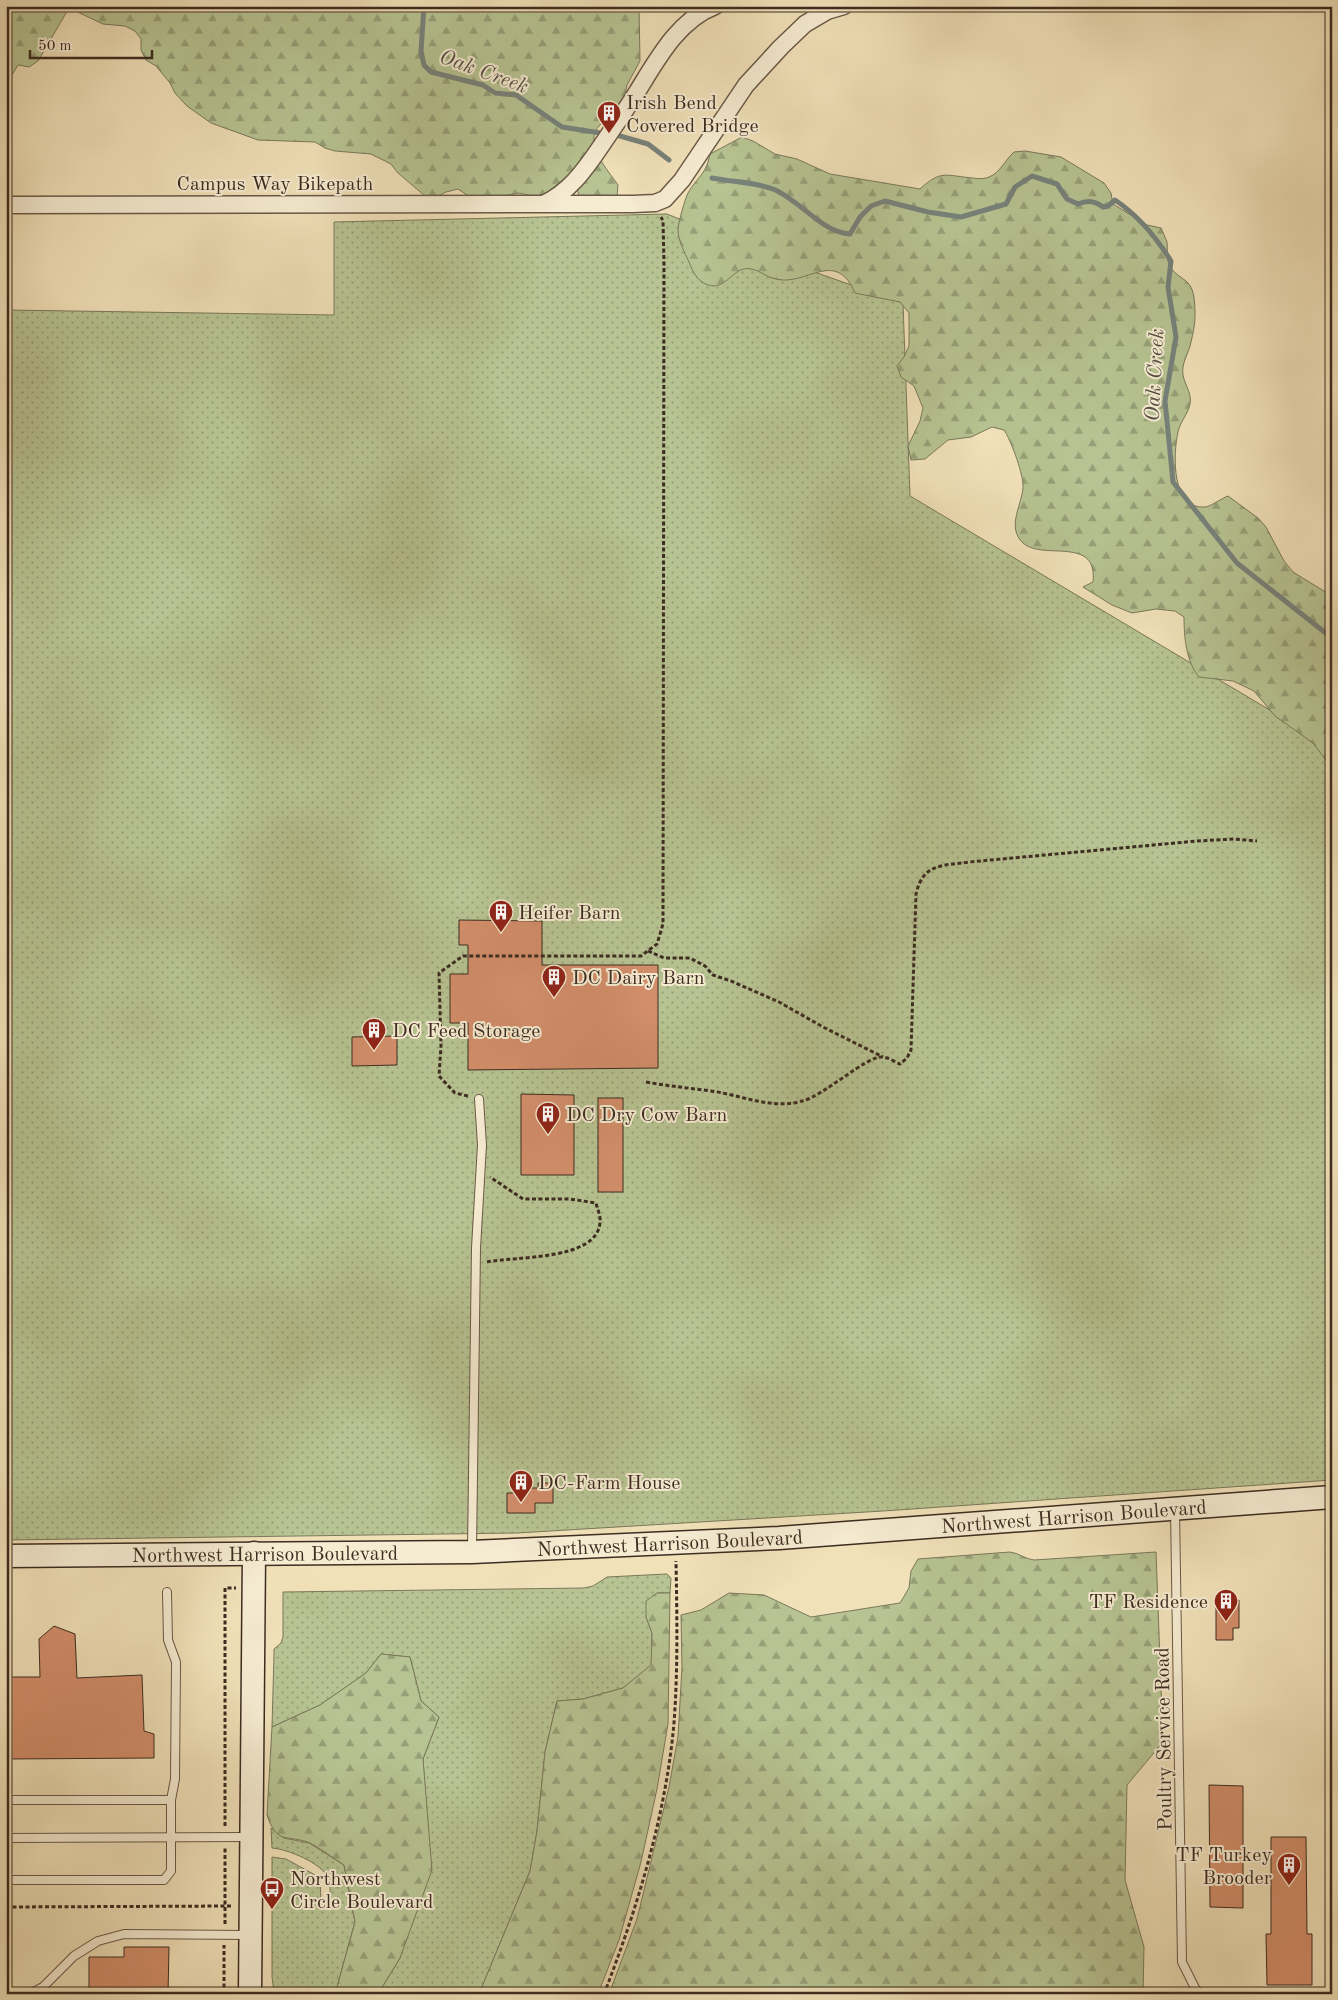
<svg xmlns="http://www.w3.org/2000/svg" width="1338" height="2000" viewBox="0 0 1338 2000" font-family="'Old Standard TT',serif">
<defs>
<pattern id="grass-dots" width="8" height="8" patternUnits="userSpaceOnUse" patternTransform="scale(1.25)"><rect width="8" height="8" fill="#b7c392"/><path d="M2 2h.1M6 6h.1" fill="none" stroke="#969f77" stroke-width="1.8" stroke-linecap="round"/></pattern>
<pattern id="forest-firs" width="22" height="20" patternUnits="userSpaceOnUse" patternTransform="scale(1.25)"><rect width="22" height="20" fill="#b7c392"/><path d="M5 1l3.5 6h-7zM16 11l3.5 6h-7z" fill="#969f77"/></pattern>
</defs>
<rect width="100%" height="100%" fill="#f1e1b9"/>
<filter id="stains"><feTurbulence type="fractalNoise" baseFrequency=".004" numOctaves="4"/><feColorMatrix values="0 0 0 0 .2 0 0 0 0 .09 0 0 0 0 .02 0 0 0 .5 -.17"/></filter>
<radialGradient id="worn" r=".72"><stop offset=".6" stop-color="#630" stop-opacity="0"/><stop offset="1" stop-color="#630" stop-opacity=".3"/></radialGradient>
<g fill="url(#grass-dots)" stroke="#7a785a">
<path d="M 667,214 L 797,266 L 903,303 L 910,496 L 1332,747 L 1332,1480 L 883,1511 L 517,1533 L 6,1540 L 6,310 L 334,315 L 334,222 Z"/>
<path d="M 667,1574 L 671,1578 L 670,1593 L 657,1593 L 646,1617 L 652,1633 L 652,1665 L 623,1688 L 583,1699 L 557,1701 L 545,1752 L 537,1831 L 530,1871 L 479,1994 L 378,1994 L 400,1958 L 426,1805 L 423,1759 L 439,1717 L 421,1701 L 410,1657 L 381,1654 L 366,1673 L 320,1705 L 272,1727 L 274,1654 L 274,1649 L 281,1643 L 283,1637 L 283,1592 L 584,1588 L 593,1586 L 607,1577 Z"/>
<path d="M 271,1828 L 284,1838 L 309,1843 L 344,1865 L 355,1922 L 337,1987 L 328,1994 L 289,1989 L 274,1992 L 272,1977 L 272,1857 L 286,1859 L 317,1876 L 320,1880 L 321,1900 L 330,1902 C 330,1894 331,1885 328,1878 C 322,1863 287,1849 272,1848 Z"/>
</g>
<g fill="url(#forest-firs)" stroke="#7a785a">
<path d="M 6,6 L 639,6 L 640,61 L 627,85 L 621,115 C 615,117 604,120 600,125 C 582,143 608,170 618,185 L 617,196 L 580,201 L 575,179 L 564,179 L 544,195 L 533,196 L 519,193 L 476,201 L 458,189 L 446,192 L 436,197 L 425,196 L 398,173 L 391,164 L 371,154 L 335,151 L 325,148 L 315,142 L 258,140 L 211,123 L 187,106 L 175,93 L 170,83 L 156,66 L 146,60 L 141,50 L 141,39 L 135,31 L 125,26 L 103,24 L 69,8 L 38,61 L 29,67 L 18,65 L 6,85 Z"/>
<path d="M 742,137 L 753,141 L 775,154 L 797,159 L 830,174 L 920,189 C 941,169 947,176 973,178 C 978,179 985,179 989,177 C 1000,173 1005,160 1014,152 L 1025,151 L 1061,157 L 1104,183 L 1111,193 L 1113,204 L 1147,225 L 1161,228 C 1163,232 1165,237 1167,242 C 1168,249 1166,257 1169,264 C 1173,274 1181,276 1188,283 C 1195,290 1195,306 1195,316 C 1195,324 1193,334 1191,342 C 1189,353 1181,363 1183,375 C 1185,386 1192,393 1190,404 C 1188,414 1180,422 1178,432 C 1173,454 1171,510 1205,507 C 1210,507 1222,498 1228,496 L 1258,518 L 1266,527 L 1284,561 L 1293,572 L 1332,596 L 1332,768 L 1313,743 L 1275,716 L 1254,691 L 1233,681 L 1199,677 C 1186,661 1184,637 1184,617 L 1175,611 L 1156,609 L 1132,613 L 1112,605 L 1083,587 L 1093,582 C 1098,535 1043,561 1023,543 C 1005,526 1024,503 1023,484 C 1022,471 1011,440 1004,430 L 992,427 L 971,437 L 948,440 L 925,459 L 911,460 L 908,446 L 920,421 L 923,408 L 914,386 L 901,377 L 897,366 L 904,357 L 909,346 L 909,313 L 900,302 L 855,293 C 837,251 811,281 783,280 C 766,279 763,271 751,269 C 733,265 727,291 708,285 C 697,281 693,272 689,262 C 685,253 678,241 678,230 C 678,223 685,199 688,193 C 697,177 706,175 710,154 Z"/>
<path d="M 1010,1552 C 1019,1553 1025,1559 1034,1560 L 1156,1552 L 1163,1742 L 1127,1785 L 1125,1880 L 1144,1947 L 1143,1994 L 609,1994 L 637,1919 L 669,1787 L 678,1737 L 682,1667 L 681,1615 L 701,1610 L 729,1593 L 764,1595 L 811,1617 L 900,1603 L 909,1588 L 911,1571 L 918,1559 Z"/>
<path d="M 657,1593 L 670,1593 L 668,1724 L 657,1789 L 641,1862 L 619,1940 L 598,1994 L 479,1994 L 530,1871 L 537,1831 L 545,1752 L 557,1701 L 583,1699 L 623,1688 L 651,1665 L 652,1633 L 646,1617 L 646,1601 Z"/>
<path d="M 381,1654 L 410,1657 L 421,1701 L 439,1717 L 423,1759 L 432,1870 L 400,1958 L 378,1994 L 274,1994 L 274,1992 L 289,1989 L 328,1994 L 337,1987 L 355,1922 L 344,1865 C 333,1858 322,1849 310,1843 C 288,1834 277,1846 267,1815 L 272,1727 L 320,1705 L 366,1673 Z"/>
</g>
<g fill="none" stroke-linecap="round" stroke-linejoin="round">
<g stroke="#77827b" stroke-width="5">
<path d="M 424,6 L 421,51 L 424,65 L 431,72 L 483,85 L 495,93 L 516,95 L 562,127 L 620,136 L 648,144 L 669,160"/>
<path d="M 712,178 C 732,182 754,182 773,189 C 800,200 821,232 850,234 L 860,217 L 871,206 L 885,201 L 928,212 L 961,217 L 1006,204 L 1015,187 L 1032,176 L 1057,184 L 1067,199 L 1078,204 C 1088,200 1095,201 1103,207 L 1108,206 L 1115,200 C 1139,216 1156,237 1171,261 L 1168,287 L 1176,337 L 1165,401 L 1173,482 L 1237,563 L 1332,638"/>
</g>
</g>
<g fill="#d28e6a" stroke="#3d2c21">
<path d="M 459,920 L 542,921 L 542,965 L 658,965 L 658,1068 L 468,1070 L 468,1023 L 450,1023 L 450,974 L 468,974 L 468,945 L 459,945 Z"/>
<path d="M 397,1036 L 397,1065 L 352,1066 L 352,1037 Z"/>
<path d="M 521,1094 L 574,1095 L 574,1175 L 521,1175 Z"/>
<rect x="598" y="1098" width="25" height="94"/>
<path d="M 538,1483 L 553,1483 L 553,1503 L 535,1503 L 535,1513 L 507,1513 L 507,1493 L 522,1493 L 522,1488 L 538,1488 Z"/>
<path d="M 1216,1600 L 1239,1600 L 1239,1628 L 1233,1628 L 1233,1640 L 1216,1640 Z"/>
<path d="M 54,1626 L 75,1634 L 77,1678 L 142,1675 L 144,1731 L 154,1734 L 154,1758 L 6,1759 L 6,1677 L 40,1677 L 39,1639 Z"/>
<path d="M 1209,1785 L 1243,1786 L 1243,1908 L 1210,1907 Z"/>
<path d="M 1271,1837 L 1306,1837 L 1307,1934 L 1312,1934 L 1312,1985 L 1267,1985 L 1266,1934 L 1271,1934 Z"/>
<path d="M 124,1947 L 169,1947 L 168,1994 L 89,1994 L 89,1957 L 124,1957 Z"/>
</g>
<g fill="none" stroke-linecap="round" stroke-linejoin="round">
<defs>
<g id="lane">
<path d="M 1175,1510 L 1182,1962 L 1195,1988 L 1200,1994"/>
<path d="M 472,1550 L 476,1248 L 482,1145 L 479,1099"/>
<path d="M 6,1800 L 171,1800"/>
<path d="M 6,1838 L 248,1837"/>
<path d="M 6,1880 L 164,1880 L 171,1871 L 171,1800 L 175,1779 L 176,1662 L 168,1640 L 167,1592"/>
<path d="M 30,1994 L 43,1987 L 74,1956 L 98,1941 L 124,1934 L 249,1935"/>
</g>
<g id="street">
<path d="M 546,204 L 633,204 L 655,203 L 665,199 L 682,180 L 746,85 L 781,47 L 805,24 L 827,11 L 844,6"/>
<path d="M 6,205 L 543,204 C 568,193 584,171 599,149 C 612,130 625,111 637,92 C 657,60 678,20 715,6"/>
</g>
<g id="secondary">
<path id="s1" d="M 6,1556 L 472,1552 L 779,1538 L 1332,1497"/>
<path d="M 250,1994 L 254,1553"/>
</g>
</defs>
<use href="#lane" stroke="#6a5947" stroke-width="10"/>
<use href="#street" stroke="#6a5947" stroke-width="19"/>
<use href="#secondary" stroke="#3d2c21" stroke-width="25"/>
<g stroke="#3d2c21" stroke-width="3" stroke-dasharray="4 2.5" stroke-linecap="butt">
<path d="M 648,951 L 664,958 L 690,958 L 705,966 L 713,975 L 731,981 L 779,1002 L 823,1027 L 883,1057"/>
<path d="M 646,1082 C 668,1086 689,1088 711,1091 C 741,1095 772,1110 802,1101 C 824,1096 866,1056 882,1057 C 888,1057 895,1062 900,1064 L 907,1058 L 911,1050 L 916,894 C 923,863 942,866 969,862 L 1197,841 L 1234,839 L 1257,841"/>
<path d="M 468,1096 L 455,1093 L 439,1076 L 441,1046 L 439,973 L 463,956 L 641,956 L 657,944 L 663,924 L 664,262 L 663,221 L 661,217"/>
<path d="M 487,1262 C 515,1256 598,1261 600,1222 C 601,1216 597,1208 596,1203 L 570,1199 L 523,1199 L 490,1177"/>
<path d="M 225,1826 L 225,1588 L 236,1588"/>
<path d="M 6,1907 L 233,1906"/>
<path d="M 225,1924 L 225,1848"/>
<path d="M 224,1994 L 224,1945"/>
<path d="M 604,1994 C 637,1909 666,1815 674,1723 C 678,1670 677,1614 676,1561"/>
</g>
<use href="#lane" stroke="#f6ecd2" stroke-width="8"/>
<use href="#street" stroke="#f6ecd2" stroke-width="16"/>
<use href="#secondary" stroke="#f6ecd2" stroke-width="22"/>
</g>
<defs>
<symbol id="building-pin" viewBox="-11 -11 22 30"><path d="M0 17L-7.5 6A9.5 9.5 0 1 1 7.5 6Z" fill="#8f2418" stroke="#f6ecd2"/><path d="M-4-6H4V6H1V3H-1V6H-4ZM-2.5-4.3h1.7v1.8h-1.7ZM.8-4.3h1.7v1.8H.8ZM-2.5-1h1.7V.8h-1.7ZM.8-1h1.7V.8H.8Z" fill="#fff"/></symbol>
<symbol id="bus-pin" viewBox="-11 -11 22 30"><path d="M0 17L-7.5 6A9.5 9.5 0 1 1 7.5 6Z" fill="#8f2418" stroke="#f6ecd2"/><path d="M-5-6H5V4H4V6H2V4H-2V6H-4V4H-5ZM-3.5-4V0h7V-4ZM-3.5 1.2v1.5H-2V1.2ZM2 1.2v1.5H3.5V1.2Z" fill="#fff"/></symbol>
</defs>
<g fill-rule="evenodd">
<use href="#building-pin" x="595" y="99" width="28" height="38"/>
<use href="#building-pin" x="487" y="898" width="28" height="38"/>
<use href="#building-pin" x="540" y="963" width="28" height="38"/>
<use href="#building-pin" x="360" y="1016" width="28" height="38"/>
<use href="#building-pin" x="534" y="1100" width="28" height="38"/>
<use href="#building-pin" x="507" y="1468" width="28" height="38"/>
<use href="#building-pin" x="1212" y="1587" width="28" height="38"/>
<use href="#building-pin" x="1275" y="1851" width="28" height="38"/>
<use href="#bus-pin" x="258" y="1875" width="28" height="38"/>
</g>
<g text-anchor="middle" stroke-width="4" stroke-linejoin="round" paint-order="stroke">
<g font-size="20" fill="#3d2c21" stroke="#f6ecd2" text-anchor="start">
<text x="626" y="109">Irish Bend<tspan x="626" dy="23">Covered Bridge</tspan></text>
<text x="518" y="919">Heifer Barn</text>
<text x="572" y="984">DC Dairy Barn</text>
<text x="392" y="1037">DC Feed Storage</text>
<text x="566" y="1121">DC Dry Cow Barn</text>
<text x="538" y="1489">DC-Farm House</text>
<text x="1208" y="1608" text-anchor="end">TF Residence</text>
<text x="1272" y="1861" text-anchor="end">TF Turkey<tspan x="1272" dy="23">Brooder</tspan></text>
<text x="290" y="1885">Northwest<tspan x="290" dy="23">Circle Boulevard</tspan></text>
</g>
<g font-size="20" fill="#3d2c21" stroke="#f6ecd2">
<text x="275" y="190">Campus Way Bikepath</text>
<text dy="7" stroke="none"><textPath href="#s1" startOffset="1069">Northwest Harrison Boulevard</textPath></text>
<text dy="7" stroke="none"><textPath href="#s1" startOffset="664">Northwest Harrison Boulevard</textPath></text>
<text dy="7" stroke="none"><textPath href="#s1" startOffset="259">Northwest Harrison Boulevard</textPath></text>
<text transform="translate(1163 1739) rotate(-91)" y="7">Poultry Service Road</text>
</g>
<g font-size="21" font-style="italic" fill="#555046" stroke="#f6ecd2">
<text transform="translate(484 71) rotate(20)" y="7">Oak Creek</text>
<text transform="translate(1154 375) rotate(-87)" y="7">Oak Creek</text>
</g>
</g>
<rect width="1338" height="2000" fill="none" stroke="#f1e1b9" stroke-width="25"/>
<rect x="8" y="8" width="1323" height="1985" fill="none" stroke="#3d2c21" stroke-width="2.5"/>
<rect x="12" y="12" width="1313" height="1975" fill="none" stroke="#3d2c21"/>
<path d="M30 50v8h122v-8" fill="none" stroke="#3d2c21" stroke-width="2.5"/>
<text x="38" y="50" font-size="15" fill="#3d2c21" stroke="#f6ecd2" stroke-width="4" paint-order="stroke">50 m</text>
<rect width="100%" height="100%" filter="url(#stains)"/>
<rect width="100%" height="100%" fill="url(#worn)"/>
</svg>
